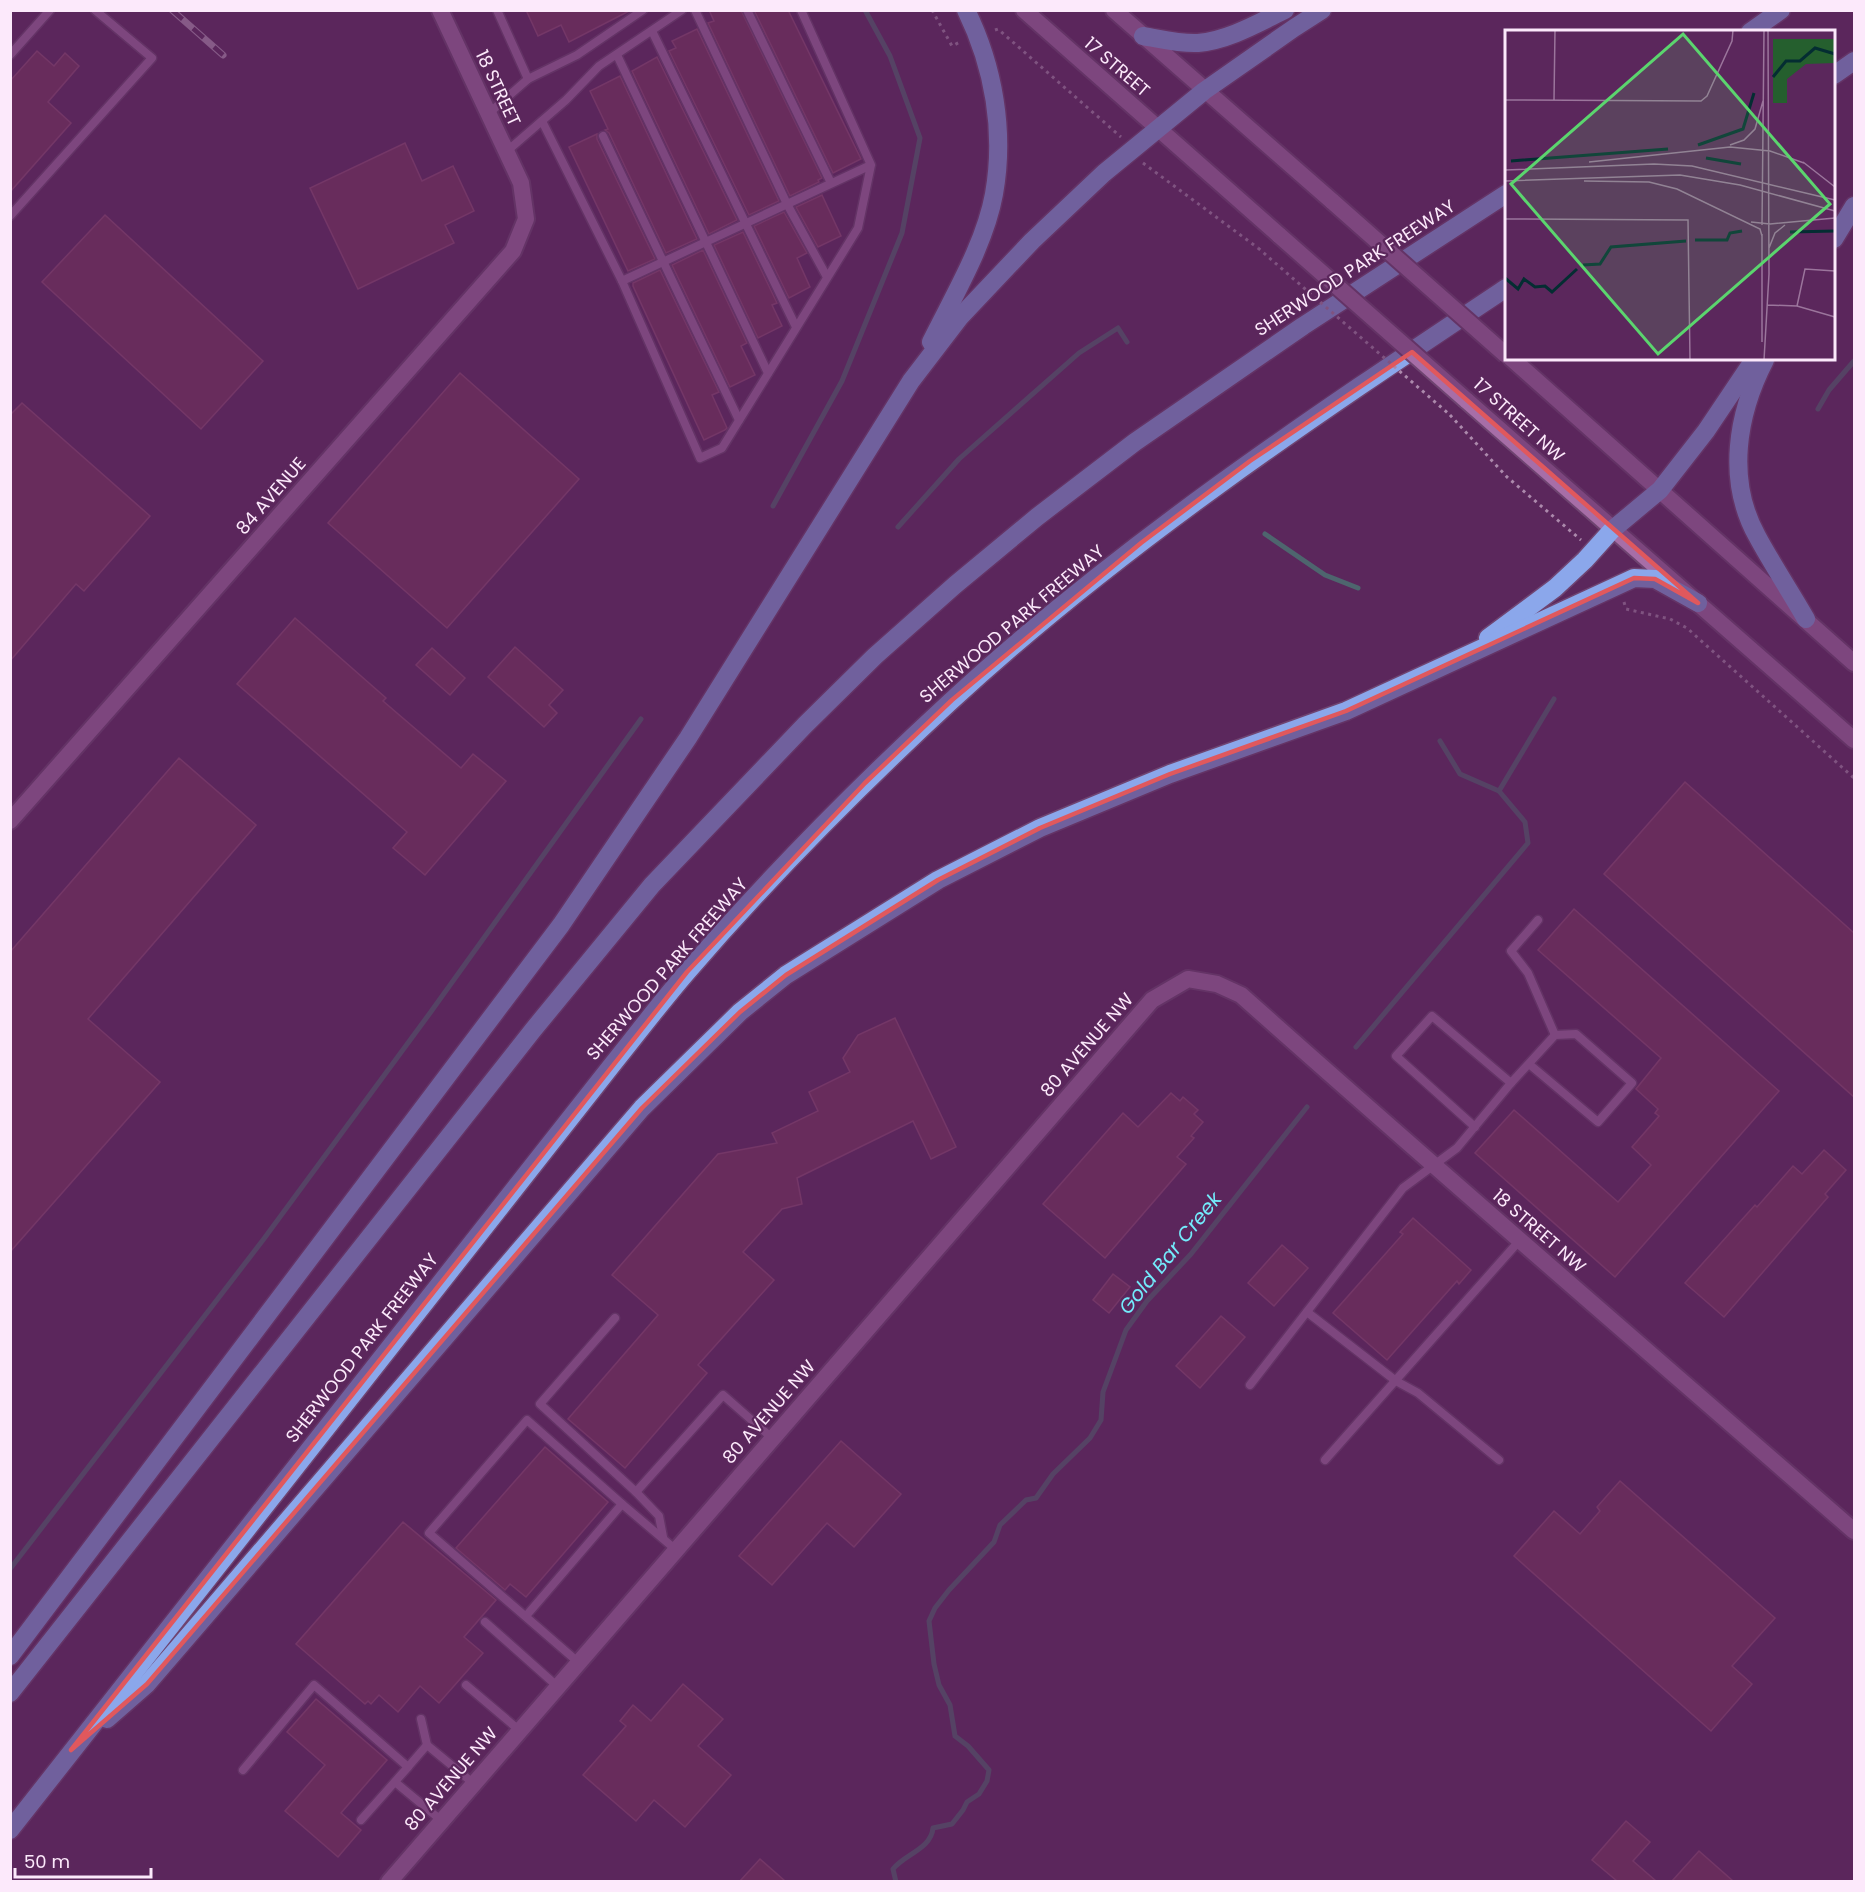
<svg xmlns="http://www.w3.org/2000/svg" width="1865" height="1892" viewBox="0 0 1865 1892" font-family="Poppins,sans-serif">
<rect width="100%" height="100%" fill="#5b275c"/>
<g fill="none" stroke-linecap="round" stroke-linejoin="round">
<g stroke="#4e656e" stroke-width="5">
<path d="M 1818,409 L 1829,390 L 1854,361"/>
<path d="M 773,506 L 842,381 L 902,233 L 920,138 L 890,56 L 865,10"/>
<path d="M 898,527 L 959,459 L 1079,353 L 1118,328 L 1127,342"/>
<path d="M 1265,534 L 1325,575 L 1358,588"/>
<path d="M 1440,741 L 1460,774 L 1499,791"/>
<path d="M 1356,1047 L 1528,843 L 1525,822 L 1499,791 L 1554,699"/>
<path d="M 10,1569 L 263,1240 L 430,1013 L 641,719"/>
<path d="M 896,1882 L 893,1869 C 905,1854 931,1849 933,1828 L 952,1824 L 963,1810 L 967,1802 L 979,1794 L 987,1781 L 989,1770 L 968,1746 L 955,1736 L 950,1705 L 939,1685 L 934,1664 L 929,1621 L 935,1608 L 949,1590 L 994,1542 L 1000,1525 L 1026,1500 L 1036,1498 L 1053,1474 L 1090,1438 L 1101,1420 L 1103,1392 L 1126,1330 L 1147,1301 L 1191,1254 L 1307,1107"/>
</g>
</g>
<g fill="#79345c" stroke="#924b73" stroke-width="1.5">
<path d="M 526,10 L 631,10 L 569,42 L 561,25 L 538,36 Z"/>
<path d="M 709,10 L 741,10 L 822,178 L 818,180 L 819,182 L 790,196 L 708,23 L 714,21 Z"/>
<path d="M 754,10 L 788,10 L 861,159 L 833,173 Z"/>
<path d="M 697,29 L 779,201 L 749,215 L 669,51 L 676,48 L 672,41 Z"/>
<path d="M 37,51 L 54,66 L 65,53 L 79,66 L 48,102 L 71,123 L 10,192 L 10,81 Z"/>
<path d="M 657,57 L 737,220 L 709,234 L 632,71 Z"/>
<path d="M 620,76 L 697,239 L 666,253 L 609,133 L 605,130 L 608,129 L 590,91 Z"/>
<path d="M 597,134 L 597,139 L 655,259 L 628,271 L 569,147 Z"/>
<path d="M 405,143 L 422,181 L 453,166 L 474,211 L 445,225 L 454,243 L 358,289 L 310,188 Z"/>
<path d="M 822,195 L 841,236 L 818,247 L 796,207 Z"/>
<path d="M 784,212 L 807,253 L 797,258 L 810,287 L 789,298 L 754,226 Z"/>
<path d="M 105,215 L 263,361 L 201,429 L 42,282 Z"/>
<path d="M 743,232 L 777,303 L 772,305 L 782,326 L 758,338 L 714,245 Z"/>
<path d="M 703,250 L 747,343 L 741,346 L 755,375 L 730,387 L 672,265 Z"/>
<path d="M 660,270 L 719,392 L 712,395 L 727,428 L 725,430 L 704,440 L 633,286 L 633,283 Z"/>
<path d="M 460,373 L 579,479 L 447,628 L 328,523 Z"/>
<path d="M 22,403 L 150,516 L 84,591 L 76,584 L 10,661 L 10,415 Z"/>
<path d="M 295,618 L 386,698 L 383,701 L 461,768 L 473,754 L 506,781 L 425,875 L 393,848 L 407,832 L 237,684 Z"/>
<path d="M 515,647 L 563,690 L 549,705 L 557,713 L 544,727 L 488,677 Z"/>
<path d="M 432,648 L 465,678 L 450,695 L 416,665 Z"/>
<path d="M 179,758 L 256,825 L 88,1019 L 160,1082 L 10,1252 L 10,952 Z"/>
<path d="M 1685,782 L 1854,933 L 1854,1097 L 1604,874 Z"/>
<path d="M 1574,909 L 1779,1091 L 1615,1277 L 1475,1153 L 1514,1110 L 1618,1202 L 1651,1165 L 1632,1147 L 1659,1116 L 1655,1113 L 1658,1109 L 1636,1089 L 1661,1058 L 1538,950 Z"/>
<path d="M 895,1018 L 956,1147 L 931,1159 L 913,1121 L 797,1178 L 802,1204 L 782,1209 L 743,1252 L 774,1280 L 698,1365 L 707,1373 L 625,1468 L 568,1419 L 658,1315 L 612,1275 L 718,1154 L 777,1143 L 772,1133 L 818,1111 L 809,1092 L 850,1072 L 843,1058 L 858,1035 Z"/>
<path d="M 1171,1093 L 1180,1101 L 1183,1097 L 1198,1110 L 1194,1114 L 1203,1122 L 1191,1136 L 1194,1138 L 1177,1157 L 1186,1164 L 1105,1258 L 1043,1204 L 1123,1113 L 1138,1127 Z"/>
<path d="M 1824,1150 L 1846,1170 L 1825,1194 L 1828,1197 L 1724,1317 L 1685,1283 L 1755,1205 L 1757,1207 L 1793,1166 L 1802,1174 Z"/>
<path d="M 1413,1218 L 1471,1270 L 1459,1284 L 1457,1281 L 1387,1360 L 1333,1313 L 1403,1234 L 1400,1232 Z"/>
<path d="M 1282,1245 L 1308,1268 L 1274,1306 L 1248,1283 Z"/>
<path d="M 1113,1274 L 1130,1287 L 1109,1313 L 1093,1300 Z"/>
<path d="M 1221,1316 L 1245,1337 L 1200,1388 L 1176,1366 Z"/>
<path d="M 841,1441 L 901,1494 L 854,1547 L 827,1523 L 772,1585 L 739,1556 Z"/>
<path d="M 545,1447 L 608,1502 L 526,1597 L 510,1584 L 505,1590 L 456,1548 Z"/>
<path d="M 1620,1481 L 1775,1618 L 1732,1666 L 1752,1684 L 1711,1731 L 1514,1556 L 1554,1511 L 1580,1534 L 1600,1511 L 1597,1507 Z"/>
<path d="M 403,1522 L 496,1600 L 464,1637 L 483,1653 L 439,1703 L 420,1686 L 398,1712 L 379,1695 L 371,1704 L 368,1701 L 365,1704 L 296,1644 Z"/>
<path d="M 683,1684 L 723,1719 L 698,1746 L 731,1775 L 685,1827 L 654,1800 L 636,1821 L 583,1775 L 626,1726 L 620,1721 L 633,1705 L 651,1721 Z"/>
<path d="M 316,1699 L 387,1760 L 341,1813 L 361,1830 L 338,1857 L 285,1811 L 325,1765 L 287,1732 Z"/>
<path d="M 1626,1821 L 1650,1842 L 1633,1861 L 1656,1881 L 1617,1881 L 1592,1860 Z"/>
<path d="M 1699,1851 L 1733,1881 L 1672,1881 Z"/>
<path d="M 760,1859 L 785,1881 L 740,1881 Z"/>
</g>
<g fill="none" stroke-linecap="round" stroke-linejoin="round">
<defs>
<g id="service">
<path d="M 497,10 L 528,79"/>
<path d="M 695,10 L 787,204 L 827,277"/>
<path d="M 747,10 L 831,183"/>
<path d="M 801,10 L 871,165 L 858,228 L 722,448 L 700,458 L 622,281 L 871,165"/>
<path d="M 652,31 L 796,327"/>
<path d="M 10,55 L 50,10"/>
<path d="M 617,55 L 768,373"/>
<path d="M 488,114 L 528,79 L 577,55 L 643,10"/>
<path d="M 542,121 L 622,281"/>
<path d="M 603,136 L 739,420"/>
<path d="M 506,152 L 566,100 L 599,66 L 682,10"/>
<path d="M 10,216 L 152,58 L 95,10"/>
<path d="M 1538,920 L 1511,951 L 1528,973 L 1555,1035"/>
<path d="M 1511,1083 L 1555,1035 L 1576,1034 L 1632,1083 L 1598,1122 L 1529,1064"/>
<path d="M 1307,1312 L 1396,1381 L 1418,1393 L 1499,1460"/>
<path d="M 615,1318 L 540,1404 L 636,1492"/>
<path d="M 1250,1385 L 1403,1188 L 1457,1148 L 1511,1083 L 1432,1016 L 1396,1056 L 1475,1127"/>
<path d="M 1325,1460 L 1520,1240"/>
<path d="M 663,1537 L 659,1516 L 636,1492 L 723,1395 L 772,1438"/>
<path d="M 526,1616 L 622,1504 L 675,1549"/>
<path d="M 485,1622 L 557,1686"/>
<path d="M 578,1662 L 429,1533 L 527,1420 L 622,1504"/>
<path d="M 466,1685 L 519,1730"/>
<path d="M 421,1719 L 427,1745 L 473,1783"/>
<path d="M 408,1767 L 427,1745"/>
<path d="M 243,1770 L 314,1685 L 408,1767 L 361,1820"/>
<path d="M 395,1782 L 442,1821"/>
</g>
<path id="minor" d="M 10,821 L 513,251 L 526,219 L 521,183 L 440,10"/>
<path id="tertiary" d="M 389,1882 L 1152,1000 L 1188,979 L 1217,984 L 1241,995 C 1444,1176 1650,1353 1854,1531"/>
<g id="secondary">
<path d="M 1024,10 L 1280,236"/>
<path d="M 1114,10 L 1333,202"/>
<path d="M 1511,358 L 1854,663"/>
<path d="M 1466,400 L 1854,740"/>
</g>
<g id="motorway">
<path d="M 1750,32 L 1781,10"/>
<path d="M 1143,36 C 1161,39 1180,44 1198,43 C 1229,40 1258,23 1285,10"/>
<path d="M 1834,75 L 1854,61"/>
<path d="M 1834,239 L 1854,206"/>
<path d="M 931,342 C 953,297 985,244 994,194 C 1005,132 994,67 966,10"/>
<path d="M 1765,360 C 1737,414 1726,480 1757,536 C 1772,564 1790,591 1806,619"/>
<path d="M 1488,638 L 1555,588 L 1585,560 L 1612,530 L 1660,490 L 1706,431 L 1755,358"/>
<path d="M 10,1656 L 561,925 L 688,738 L 911,381 L 960,317 L 1032,241 L 1104,173 L 1204,91 L 1294,28 L 1322,10"/>
<path d="M 10,1693 L 533,1030 L 652,885 L 805,725 L 875,656 L 955,585 L 1037,517 L 1135,442 L 1303,326 L 1506,194"/>
<path d="M 107,1719 L 147,1684 L 642,1108 L 740,1012 L 786,975 L 938,880 L 1040,828 L 1170,774 L 1346,711 L 1634,578 L 1655,579 L 1698,603"/>
<path d="M 10,1830 L 612,1065 C 637,1034 661,1002 687,972 C 769,877 858,787 950,702 C 1120,545 1314,416 1506,288"/>
</g>
</defs>
<use href="#service" stroke="#6f4471" stroke-width="11"/>
<use href="#minor" stroke="#6f4471" stroke-width="20"/>
<use href="#tertiary" stroke="#6f4471" stroke-width="20"/>
<use href="#secondary" stroke="#6f4471" stroke-width="20"/>
<use href="#motorway" stroke="#6f4471" stroke-width="21"/>
<g stroke="#ac89ac" stroke-width="3" stroke-dasharray="3 4.5" stroke-linecap="butt">
<path d="M 932,10 L 952,46 L 960,42"/>
<path d="M 995,30 L 998,29 L 1121,137"/>
<path d="M 1143,163 L 1258,248"/>
<path d="M 1450,415 L 1507,477 L 1581,540"/>
<path d="M 1624,602 L 1626,609 L 1670,619 L 1687,628 L 1854,778"/>
</g>
<use href="#service" stroke="#a76ea7" stroke-width="8"/>
<use href="#minor" stroke="#a76ea7" stroke-width="16"/>
<use href="#tertiary" stroke="#a76ea7" stroke-width="16"/>
<use href="#secondary" stroke="#a76ea7" stroke-width="16"/>
<use href="#motorway" stroke="#8ba7eb" stroke-width="18"/>
<defs>
<path id="rail" d="M 172,10 L 223,55"/>
</defs>
<use href="#rail" stroke="#ba99ba" stroke-width="7"/>
<use href="#rail" stroke="#5b275c" stroke-width="4.5" stroke-dasharray="14" stroke-linecap="butt"/>
<defs>
<g id="secondary-bridge">
<path d="M 1333,202 L 1506,355"/>
<path d="M 1280,236 L 1466,400"/>
</g>
</defs>
<use href="#secondary-bridge" stroke="#6f4471" stroke-width="20" stroke-linecap="butt"/>
<path stroke="#ac89ac" stroke-width="3" stroke-dasharray="3 4.5" stroke-linecap="butt" d="M 1258,248 L 1450,415"/>
<use href="#secondary-bridge" stroke="#a76ea7" stroke-width="16"/>
</g>
<path d="M0 0H1865V1892H0ZM 1412,352 L 1698,603 L 1655,579 L 1634,578 L 1346,711 L 1170,774 L 1040,828 L 938,880 L 786,975 L 740,1012 L 642,1108 L 147,1684 L 71,1750 L 687,972 L 865,783 L 952,700 L 1141,543 L 1250,461 Z" fill="#5b275c" fill-opacity=".55" fill-rule="evenodd"/>
<path fill="none" stroke="#e0585d" stroke-width="4.5" stroke-linejoin="round" d="M 1412,352 L 1698,603 L 1655,579 L 1634,578 L 1346,711 L 1170,774 L 1040,828 L 938,880 L 786,975 L 740,1012 L 642,1108 L 147,1684 L 71,1750 L 687,972 L 865,783 L 952,700 L 1141,543 L 1250,461 Z"/>
<g text-anchor="middle" stroke-width="4.5" stroke-linejoin="round" paint-order="stroke">
<g font-size="18" fill="#fce9fb" stroke="#5b275c">
<text transform="translate(1117 67) rotate(41)" y="6">17 STREET</text>
<text transform="translate(498 88) rotate(65)" y="6">18 STREET</text>
<text transform="translate(1355 268) rotate(-33)" y="6">SHERWOOD PARK FREEWAY</text>
<text transform="translate(1519 420) rotate(42)" y="6">17 STREET NW</text>
<text transform="translate(271 496) rotate(-49)" y="6">84 AVENUE</text>
<text transform="translate(1012 624) rotate(-40)" y="6">SHERWOOD PARK FREEWAY</text>
<text transform="translate(667 969) rotate(-49)" y="6">SHERWOOD PARK FREEWAY</text>
<text transform="translate(1087 1045) rotate(-49)" y="6">80 AVENUE NW</text>
<text transform="translate(1539 1231) rotate(41)" y="6">18 STREET NW</text>
<text transform="translate(362 1348) rotate(-52)" y="6">SHERWOOD PARK FREEWAY</text>
<text transform="translate(769 1412) rotate(-49)" y="6">80 AVENUE NW</text>
<text transform="translate(451 1779) rotate(-49)" y="6">80 AVENUE NW</text>
</g>
<g font-size="20" font-style="italic" fill="#73ecfc" stroke="#5b275c">
<text transform="translate(1170 1253) rotate(-51)" y="7">Gold Bar Creek</text>
</g>
</g>
<g transform="translate(1505 30)">
<rect width="330" height="330" fill="#5b275c"/>
<path d="M 268,9 L 330,9 L 330,33 L 301,34 L 282,49 L 282,73 L 268,73 Z" fill="#255f2e"/>
<path fill="none" stroke="#042d32" stroke-width="3" d="M 268,47 L 281,31 L 295,31 L 310,18 L 330,24M 193,115 L 238,99 L 249,63M 201,128 L 236,134M 6,131 L 163,119M 285,202 L 330,201M 190,210 L 222,210 L 225,203 L 237,201M 78,235 L 95,234 L 106,217 L 181,211M 0,248 L 13,259 L 19,249 L 30,257 L 40,256 L 47,262 L 72,239"/>
<path fill="none" stroke="#9b759c" stroke-width="1.5" d="M 0,70 L 196,71 L 202,66 L 227,11 L 228,0M 49,70 L 50,0M 225,115 L 239,110 L 250,99 L 258,71M 84,132 L 225,117 L 265,121 L 299,133M 298,132 L 330,157M 0,140 L 149,134 L 187,136 L 330,170M 0,151 L 175,145 L 235,155 L 330,181M 79,151 L 144,152 L 172,159 L 255,199 L 257,206M 0,189 L 183,190 L 185,330M 246,192 L 265,194 L 330,188M 257,195 L 259,0M 264,218 L 270,203 L 280,195M 262,275 L 292,276 L 330,287M 292,276 L 300,239 L 330,241M 257,312 L 257,204M 259,330 L 264,244 L 263,0"/>
<path fill="#5bd56e" fill-opacity="0.15" stroke="#5bd56e" stroke-width="3" d="M 178,4 L 325,174 L 153,324 L 6,154 Z"/>
<rect width="330" height="330" fill="none" stroke="#fce9fb" stroke-width="3"/>
</g>
<rect width="1865" height="1892" fill="none" stroke="#fce9fb" stroke-width="24"/>
<path d="M15 1868v9h136v-9" fill="none" stroke="#fce9fb" stroke-width="3"/>
<text x="24" y="1868" font-size="18" fill="#fce9fb" stroke="#5b275c" stroke-width="4.5" paint-order="stroke">50 m</text>
</svg>
